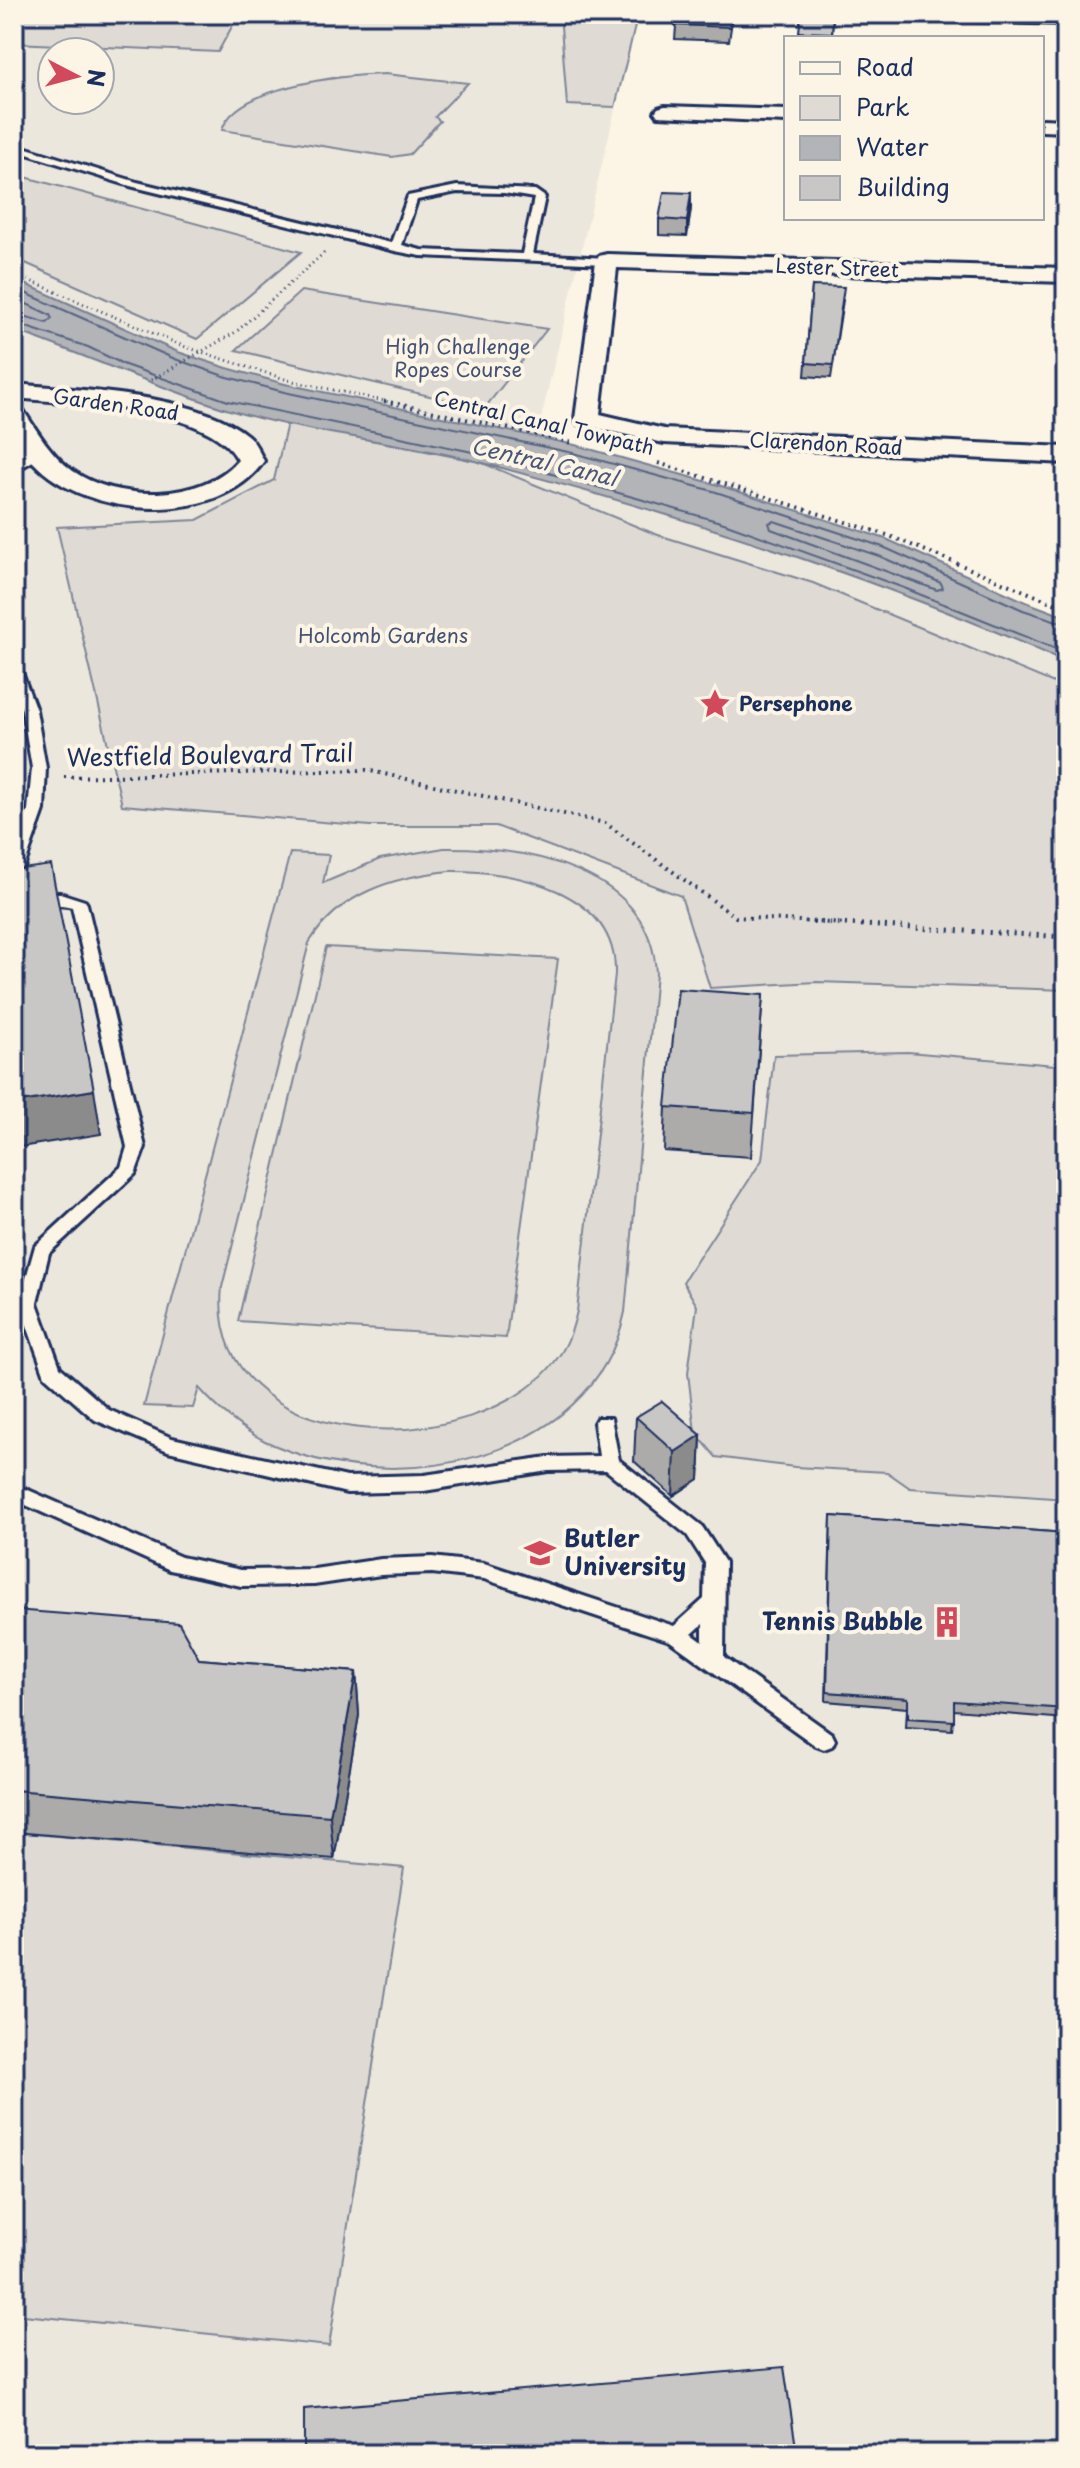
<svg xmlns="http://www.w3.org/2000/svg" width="1080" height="2468" viewBox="0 0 1080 2468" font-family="'Playpen Sans',sans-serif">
<rect width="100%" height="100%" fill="#fcf5e5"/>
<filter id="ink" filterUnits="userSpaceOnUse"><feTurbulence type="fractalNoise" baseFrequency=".0125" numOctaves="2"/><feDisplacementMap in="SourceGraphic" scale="16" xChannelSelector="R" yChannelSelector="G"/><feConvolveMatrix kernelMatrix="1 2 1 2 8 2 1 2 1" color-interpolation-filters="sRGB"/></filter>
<g filter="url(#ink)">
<path fill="#ece7dc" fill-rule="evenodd" d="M 14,14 L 638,14 L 527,477 L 721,525 L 1066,653 L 1066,2454 L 14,2454 ZM 52,52 L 100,52 L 100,100 L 52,100 Z"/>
<g fill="#dfdbd4" stroke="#7d8599" stroke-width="2" fill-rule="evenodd">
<path d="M 14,14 L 239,14 L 218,52 L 14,43 Z"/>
<path d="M 566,14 L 638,14 L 615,107 L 567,105 L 561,26 Z"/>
<path d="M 385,74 L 468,83 L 435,117 L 440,121 L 410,154 L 392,157 L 222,130 C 236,85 346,75 385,74 Z"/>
<path d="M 14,174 L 301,252 L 197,339 L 14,258 Z"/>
<path d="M 301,291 L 547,329 L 484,409 L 236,350 Z"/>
<path d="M 287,423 L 480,462 L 655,534 L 813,583 L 1066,688 L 1066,990 L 817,982 L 710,988 L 681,896 L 496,826 L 370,826 L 122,805 L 57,527 L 197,520 L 274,480 Z"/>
<path d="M 444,848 C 527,847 651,869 656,973 L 625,1312 C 593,1464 389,1500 265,1441 C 239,1428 218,1409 199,1388 L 193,1408 L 144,1406 L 290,853 L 329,855 L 323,883 L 380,859 ZM 449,871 C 514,870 617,891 615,974 L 577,1311 C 573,1327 569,1342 559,1356 C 480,1468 205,1457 222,1287 L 309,943 C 339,893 393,877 449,871 Z"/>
<path d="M 326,947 L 558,959 L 506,1338 L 238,1321 Z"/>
<path d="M 908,1052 L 1066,1066 L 1066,1499 L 910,1488 L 887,1472 L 795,1467 L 716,1457 L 695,1432 L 688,1373 L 697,1306 L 683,1282 L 762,1160 L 774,1055 Z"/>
<path d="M 14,1832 L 404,1868 L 329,2346 L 14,2314 Z"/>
</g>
<path fill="#b2b4b8" stroke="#767f94" stroke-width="2" d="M 14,279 L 178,352 L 227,368 L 285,384 L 575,445 L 715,484 L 886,539 L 1026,602 L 1066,617 L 1066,662 C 878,578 682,515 483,463 C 398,440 307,435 223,408 C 152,385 84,355 14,330 Z"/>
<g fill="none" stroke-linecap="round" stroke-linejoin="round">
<g stroke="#576482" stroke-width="2">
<path d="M 14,288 L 175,359 L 224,376 L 284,392 L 573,453 L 713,491 L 883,547 L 1023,610 L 1066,624"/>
<path d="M 14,298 L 50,315 L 52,319 L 47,323 L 14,313"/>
<path d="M 14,323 L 88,347 L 125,365 L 228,401 L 482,454 L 724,523 L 904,588 L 1066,653"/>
<path d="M 774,521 L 879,556 L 941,583 L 943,588 L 937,590 L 771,529 L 769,523 Z"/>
</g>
<defs>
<g id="lane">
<path d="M 14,144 L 137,182 L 391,243 L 408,196 L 457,186 L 535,190 L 545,197 L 533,254 L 607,258 L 613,261 L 607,264 L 421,256 L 395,251 L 130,186 L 14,150 ZM 457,192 L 504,193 L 534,198 L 522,254 L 421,250 L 402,245 L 417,200 Z"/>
<path d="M 35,451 L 45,454 L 14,472 L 14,463 Z"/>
<path d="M 14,666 L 21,670 L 36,710 L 46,768 L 44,810 L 23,870 L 29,892 L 60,893 L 85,901 L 87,904 L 145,1147 L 135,1174 L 49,1253 L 37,1303 L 60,1367 L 109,1410 L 172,1438 L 347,1477 L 424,1475 L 548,1457 L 599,1456 L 594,1423 L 597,1418 L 611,1418 L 619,1460 L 701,1525 L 725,1562 L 724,1657 L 832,1734 L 835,1740 L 832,1746 L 824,1749 L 816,1746 L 670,1641 L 484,1579 L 432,1573 L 381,1575 L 314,1585 L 241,1586 L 170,1570 L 19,1502 L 16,1497 L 19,1492 L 26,1489 L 181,1557 L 241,1570 L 314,1569 L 381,1559 L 432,1557 L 484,1563 L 674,1626 L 704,1599 L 705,1563 L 687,1535 L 606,1470 L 548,1471 L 424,1491 L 347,1493 L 168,1451 L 95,1420 L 45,1376 L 19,1303 L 35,1246 L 121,1167 L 127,1147 L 72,907 C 55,902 25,908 14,896 L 14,851 L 28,810 L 32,768 L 22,710 L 14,689 ZM 703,1624 L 703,1642 L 692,1634 Z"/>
</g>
<g id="street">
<path d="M 930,14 L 1066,14 L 1066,24 L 940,20 Z"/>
<path d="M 665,106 L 786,110 L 786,122 L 658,116 L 655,112 L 658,108 Z"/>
<path d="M 1042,119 L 1066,120 L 1066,132 L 1042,131 Z"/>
<path d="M 607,254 L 1066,268 L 1066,282 L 617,268 L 600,414 L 664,429 L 1066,447 L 1066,463 L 664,443 L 578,424 L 575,419 L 596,261 L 599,256 Z"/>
<path d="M 14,384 C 78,390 197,394 247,435 C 255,441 259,452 264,461 C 218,528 85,519 33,462 C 27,456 18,447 15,438 C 12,430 14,416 14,408 L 23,410 C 38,432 50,454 73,471 C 117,502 202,502 238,460 C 209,405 71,404 14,398 Z"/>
</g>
</defs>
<use href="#lane" stroke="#1b2f5e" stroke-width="6"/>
<use href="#street" stroke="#1b2f5e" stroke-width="6"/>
<g stroke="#1b2f5e" stroke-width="3" stroke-dasharray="1 4" stroke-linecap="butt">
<path d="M 14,274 L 183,346 L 288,380 L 393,403"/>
<path d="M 151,380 L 236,332 L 325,252"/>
</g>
<g stroke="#1b2f5e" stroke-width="4" stroke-dasharray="2 5" stroke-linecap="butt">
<path d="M 384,401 L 574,443"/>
<path d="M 658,463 L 887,535 L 1066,608"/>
<path d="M 64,777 L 366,770 L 605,823 L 736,917 L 846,924"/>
</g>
<path stroke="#1b2f5e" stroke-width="5" stroke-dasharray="2 6" stroke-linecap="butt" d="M 813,922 L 1066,937"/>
<use href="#lane" fill="#fcf5e5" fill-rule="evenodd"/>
<use href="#street" fill="#fcf5e5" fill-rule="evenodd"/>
</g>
<g fill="#acabaa" stroke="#1b2f5e" stroke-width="2">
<path d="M 677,14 L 733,14 L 729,41 L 675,39 Z"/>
<path d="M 801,14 L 833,14 L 832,38 L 799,38 Z"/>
<path d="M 691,193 L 691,208 L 687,236 L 659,235 L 659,219 Z"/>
<path d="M 812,286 L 843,300 L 831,378 L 805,376 Z"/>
<path d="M 763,995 L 751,1157 L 664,1151 L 666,1107 Z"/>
<path d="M 636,1417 L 701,1435 L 699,1479 L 673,1496 L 634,1461 Z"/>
<path d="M 831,1516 L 1066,1533 L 1066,1719 L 954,1710 L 952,1730 L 906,1727 L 907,1708 L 826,1701 Z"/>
<path d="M 14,1610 L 199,1659 L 356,1672 L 359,1715 L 334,1859 L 14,1832 Z"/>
</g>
<g fill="#8c8b8b" stroke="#1b2f5e" stroke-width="2">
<path d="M 691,193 L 691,208 L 687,236 L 687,221 Z"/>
<path d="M 94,1090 L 101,1134 L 14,1148 L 14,1103 Z"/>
<path d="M 701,1435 L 699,1479 L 673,1496 L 675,1452 Z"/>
<path d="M 356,1672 L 359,1715 L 334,1859 L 330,1816 Z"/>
</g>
<g fill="#c8c7c6" stroke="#1b2f5e" stroke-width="2">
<path d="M 677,14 L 732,14 L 730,27 L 675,25 Z"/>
<path d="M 801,14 L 833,14 L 832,33 L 799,32 Z"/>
<path d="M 664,192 L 691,193 L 687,221 L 659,219 Z"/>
<path d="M 812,286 L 844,287 L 833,365 L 806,363 Z"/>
<path d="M 51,865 L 94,1090 L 14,1103 L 14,870 Z"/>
<path d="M 678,989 L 763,995 L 754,1113 L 666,1107 Z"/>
<path d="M 662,1401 L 701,1435 L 675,1452 L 636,1417 Z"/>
<path d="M 831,1516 L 1066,1533 L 1066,1709 L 954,1701 L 954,1721 L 908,1718 L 908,1698 L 827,1692 Z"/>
<path d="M 14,1610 L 179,1623 L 199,1659 L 356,1672 L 330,1816 L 14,1790 Z"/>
<path d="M 784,2367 L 797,2454 L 304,2454 L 304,2409 Z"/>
</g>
</g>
<defs>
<symbol id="sight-bare" viewBox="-9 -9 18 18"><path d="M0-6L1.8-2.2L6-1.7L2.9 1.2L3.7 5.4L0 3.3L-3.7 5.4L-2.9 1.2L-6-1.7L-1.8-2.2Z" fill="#d1495b" stroke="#fcf5e5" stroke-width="2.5" paint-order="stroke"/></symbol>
<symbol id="university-bare" viewBox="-9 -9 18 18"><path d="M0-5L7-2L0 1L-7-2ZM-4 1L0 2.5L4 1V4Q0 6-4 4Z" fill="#d1495b" stroke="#fcf5e5" stroke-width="2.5" paint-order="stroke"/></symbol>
<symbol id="building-bare" viewBox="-9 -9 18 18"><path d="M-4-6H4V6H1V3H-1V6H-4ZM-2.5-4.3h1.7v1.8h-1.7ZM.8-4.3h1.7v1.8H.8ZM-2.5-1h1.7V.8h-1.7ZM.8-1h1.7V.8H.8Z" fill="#d1495b" stroke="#fcf5e5" stroke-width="2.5" paint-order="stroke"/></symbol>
</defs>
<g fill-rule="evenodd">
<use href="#sight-bare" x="693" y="682" width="44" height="44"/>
<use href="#university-bare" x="518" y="1531" width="44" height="44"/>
<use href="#building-bare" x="925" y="1600" width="44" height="44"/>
</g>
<g text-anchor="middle" stroke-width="8" stroke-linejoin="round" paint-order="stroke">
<g font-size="20" fill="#1b2f5e" stroke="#fcf5e5">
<text transform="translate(837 268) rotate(2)" y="7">Lester Street</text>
<text transform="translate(116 405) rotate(8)" y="7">Garden Road</text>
<text transform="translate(544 423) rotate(13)" y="7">Central Canal Towpath</text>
<text transform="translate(826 444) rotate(3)" y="7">Clarendon Road</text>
</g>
<g font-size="20" fill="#425176" stroke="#fcf5e5">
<text x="458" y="354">High Challenge<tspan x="458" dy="23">Ropes Course</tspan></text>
<text x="383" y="643">Holcomb Gardens</text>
</g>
<g font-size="20" font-weight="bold" fill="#1b2f5e" stroke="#fcf5e5" text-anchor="start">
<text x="739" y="711">Persephone</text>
</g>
<g font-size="22" font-style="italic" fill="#485779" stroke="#fcf5e5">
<text transform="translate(544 462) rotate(13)" y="8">Central Canal</text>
</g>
<g font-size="24" fill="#1b2f5e" stroke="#fcf5e5">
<text transform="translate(210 756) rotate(-1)" y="8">Westfield Boulevard Trail</text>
</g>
<g font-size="24" font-weight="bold" fill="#1b2f5e" stroke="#fcf5e5" text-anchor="start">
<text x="564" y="1547">Butler<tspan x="564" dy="28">University</tspan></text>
<text x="923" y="1630" text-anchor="end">Tennis Bubble</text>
</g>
</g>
<rect width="1080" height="2468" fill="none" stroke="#fcf5e5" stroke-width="48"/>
<rect x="24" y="24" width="1032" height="2420" fill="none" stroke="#1b2f5e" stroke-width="3" filter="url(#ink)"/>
<rect x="784" y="36" width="260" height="184" fill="#fcf5e5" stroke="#a2a6af" stroke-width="2"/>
<rect x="800" y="62" width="40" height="12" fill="#fcf5e5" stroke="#a2a6af" stroke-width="2"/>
<text x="856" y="76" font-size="24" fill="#1b2f5e">Road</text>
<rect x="800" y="96" width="40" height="24" fill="#dfdbd4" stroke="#a2a6af" stroke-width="2"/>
<text x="856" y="116" font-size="24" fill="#1b2f5e">Park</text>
<rect x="800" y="136" width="40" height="24" fill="#b2b4b8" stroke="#a2a6af" stroke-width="2"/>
<text x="856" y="156" font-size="24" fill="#1b2f5e">Water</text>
<rect x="800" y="176" width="40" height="24" fill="#c8c7c6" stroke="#a2a6af" stroke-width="2"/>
<text x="856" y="196" font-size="24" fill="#1b2f5e">Building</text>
<g transform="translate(76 76) rotate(96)"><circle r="38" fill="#fcf5e5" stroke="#a2a6af" stroke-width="2"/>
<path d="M0-6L14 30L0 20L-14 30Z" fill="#d1495b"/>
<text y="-12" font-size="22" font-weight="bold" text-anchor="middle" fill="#1b2f5e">N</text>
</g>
</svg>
